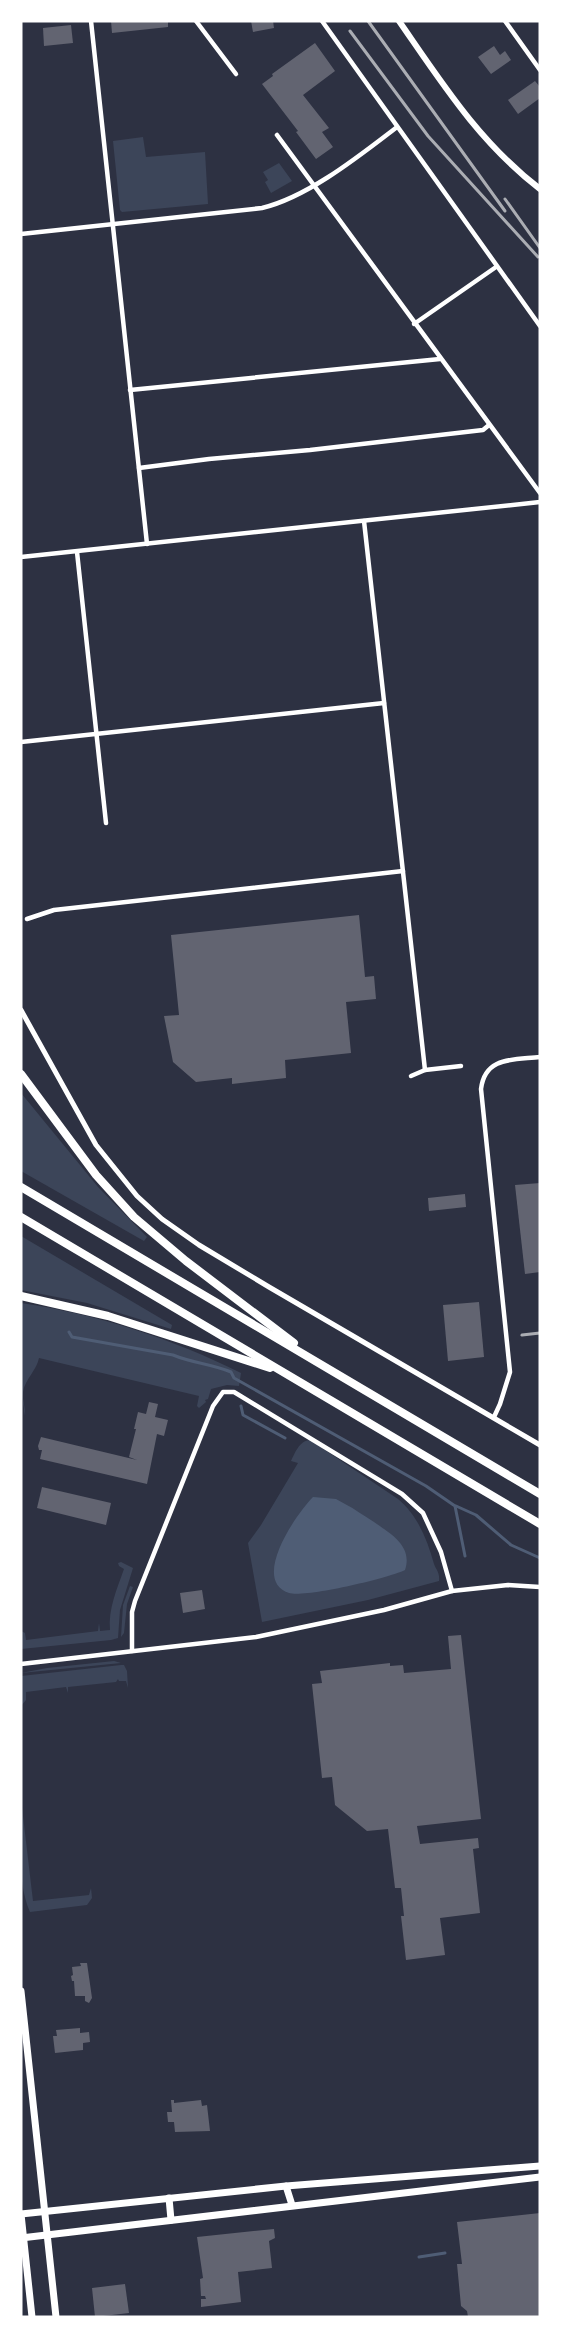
<svg xmlns="http://www.w3.org/2000/svg" width="561" height="2338" viewBox="0 0 561 2338" font-family="'Source Sans 3',sans-serif">
<rect width="100%" height="100%" fill="#2d3142"/>
<g fill="#3c4559">
<path d="M 143,137 L 146,157 L 205,152 L 208,204 L 122,212 L 120,210 L 113,141 Z"/>
<path d="M 279,163 L 292,181 L 271,193 L 265,182 L 268,180 L 263,172 Z"/>
<path d="M 21,1093 L 98,1187 L 147,1237 L 144,1241 L 21,1171 Z"/>
<path d="M 21,1236 L 172,1325 L 171,1329 L 87,1303 L 21,1290 Z"/>
<path d="M 21,1303 C 97,1314 173,1339 241,1373 L 239,1386 L 227,1385 L 211,1389 L 208,1399 L 205,1400 L 206,1402 L 199,1408 L 197,1406 L 199,1396 L 39,1358 C 37,1370 25,1379 23,1392 C 22,1400 26,1409 25,1416 L 21,1388 Z"/>
<path d="M 310,1440 L 398,1499 C 418,1516 427,1539 434,1564 C 436,1570 440,1572 439,1581 L 368,1600 L 262,1622 L 248,1543 L 261,1525 L 298,1463 L 291,1461 C 295,1453 299,1441 310,1440 Z"/>
<path d="M 121,1562 L 133,1568 L 120,1610 L 118,1638 L 111,1640 L 21,1649 L 21,1631 L 25,1633 L 26,1640 L 98,1631 L 99,1623 L 100,1631 L 110,1630 C 108,1609 117,1589 124,1569 L 119,1566 L 118,1563 Z"/>
<path d="M 130,1586 L 133,1587 L 127,1604 L 124,1633 L 121,1637 L 123,1605 Z"/>
<path d="M 114,1661 L 121,1663 L 21,1673 L 47,1668 Z"/>
<path d="M 121,1665 L 124,1665 L 127,1671 L 128,1688 L 126,1681 L 119,1681 L 118,1679 L 116,1682 L 68,1687 L 68,1693 L 66,1687 L 26,1692 L 26,1700 L 21,1706 L 21,1676 Z"/>
<path d="M 21,1799 L 33,1901 L 89,1895 L 91,1888 L 92,1898 L 87,1905 L 30,1912 C 16,1880 21,1833 21,1799 Z"/>
</g>
<path fill="#4f5d75" d="M 313,1497 L 336,1499 L 345,1504 C 355,1509 364,1516 374,1522 C 391,1534 413,1546 405,1570 C 389,1578 305,1598 289,1593 C 250,1580 297,1513 313,1497 Z"/>
<g fill="none" stroke-linecap="round" stroke-linejoin="round">
<g stroke="#4f5d75" stroke-width="3">
<path d="M 69,1332 L 72,1337 L 173,1355 C 192,1363 212,1364 231,1372 L 234,1378 L 426,1486 L 455,1506 L 465,1556"/>
<path d="M 241,1406 L 243,1415 L 285,1438"/>
<path d="M 456,1506 L 476,1515 L 511,1545 L 540,1558"/>
<path d="M 419,2257 L 445,2253"/>
</g>
</g>
<g fill="#626471">
<path d="M 111,21 L 168,21 L 168,27 L 112,33 Z"/>
<path d="M 251,21 L 273,21 L 274,28 L 253,32 Z"/>
<path d="M 71,25 L 73,43 L 44,46 L 43,28 Z"/>
<path d="M 315,43 L 335,71 L 303,95 L 329,128 L 322,132 L 333,147 L 316,159 L 296,132 L 298,131 L 262,84 L 273,76 L 272,74 Z"/>
<path d="M 494,46 L 500,55 L 505,51 L 511,60 L 491,74 L 478,57 Z"/>
<path d="M 535,81 L 540,87 L 540,98 L 518,114 L 508,100 Z"/>
<path d="M 359,915 L 365,977 L 374,976 L 376,999 L 346,1002 L 351,1053 L 285,1060 L 286,1078 L 232,1084 L 232,1078 L 196,1082 L 173,1062 L 164,1016 L 179,1015 L 171,935 Z"/>
<path d="M 540,1183 L 540,1272 L 525,1274 L 515,1185 Z"/>
<path d="M 465,1194 L 466,1207 L 429,1211 L 428,1198 Z"/>
<path d="M 479,1302 L 484,1357 L 448,1361 L 443,1305 Z"/>
<path d="M 149,1402 L 158,1404 L 155,1417 L 168,1420 L 164,1436 L 157,1434 L 147,1484 L 40,1459 L 42,1450 L 39,1450 L 38,1446 L 41,1437 L 137,1460 L 129,1457 L 136,1429 L 134,1429 L 138,1412 L 146,1414 Z"/>
<path d="M 42,1487 L 111,1503 L 106,1525 L 37,1508 Z"/>
<path d="M 202,1590 L 205,1609 L 183,1613 L 180,1593 Z"/>
<path d="M 461,1635 L 481,1819 L 417,1826 L 420,1844 L 478,1838 L 479,1848 L 473,1849 L 480,1913 L 440,1918 L 445,1955 L 406,1960 L 401,1916 L 404,1916 L 401,1888 L 395,1888 L 388,1829 L 367,1831 L 335,1805 L 332,1777 L 322,1778 L 312,1684 L 322,1683 L 320,1671 L 390,1663 L 390,1666 L 403,1665 L 404,1673 L 451,1669 L 448,1636 Z"/>
<path d="M 80,1963 L 87,1963 L 92,1998 L 89,2003 L 85,2001 L 85,1996 L 75,1996 L 74,1981 L 72,1981 L 71,1976 L 73,1975 L 72,1967 L 81,1966 Z"/>
<path d="M 80,2028 L 80,2033 L 89,2032 L 90,2042 L 83,2043 L 83,2050 L 55,2053 L 53,2036 L 57,2036 L 56,2030 Z"/>
<path d="M 171,2100 L 174,2100 L 174,2103 L 201,2100 L 202,2106 L 207,2105 L 210,2131 L 175,2132 L 174,2122 L 168,2122 L 167,2112 L 172,2112 Z"/>
<path d="M 540,2213 L 540,2317 L 468,2317 L 467,2311 L 461,2306 L 457,2264 L 462,2264 L 457,2222 Z"/>
<path d="M 274,2229 L 275,2238 L 269,2241 L 272,2268 L 238,2272 L 241,2302 L 201,2307 L 201,2299 L 206,2299 L 205,2296 L 201,2296 L 200,2279 L 203,2278 L 197,2237 Z"/>
<path d="M 125,2284 L 129,2313 L 95,2317 L 92,2288 Z"/>
</g>
<g fill="none" stroke-linecap="round" stroke-linejoin="round">
<g stroke="#fff" stroke-width="4.5">
<path d="M 91,21 L 147,544"/>
<path d="M 196,21 L 236,74"/>
<path d="M 322,21 L 540,326"/>
<path d="M 505,21 L 540,70"/>
<path d="M 277,135 L 540,493"/>
<path d="M 21,234 L 262,208 C 308,197 359,156 397,127"/>
<path d="M 414,324 L 496,267"/>
<path d="M 130,390 L 440,359"/>
<path d="M 139,468 L 209,459 L 310,450 L 483,430 L 489,425"/>
<path d="M 364,521 L 425,1070"/>
<path d="M 77,552 L 106,823"/>
<path d="M 21,557 L 540,502"/>
<path d="M 21,742 L 384,703"/>
<path d="M 27,919 L 54,910 L 403,871"/>
<path d="M 411,1076 L 425,1070 L 461,1066"/>
<path d="M 494,1417 L 500,1404 L 510,1372 L 481,1089 C 485,1056 514,1060 540,1057"/>
<path d="M 132,1651 L 132,1612 L 135,1601 L 213,1406 L 223,1392 L 234,1392 L 402,1494 L 423,1513 L 441,1552 L 452,1591"/>
<path d="M 21,1664 L 256,1637 L 384,1610 L 452,1591 L 508,1585 L 540,1587"/>
</g>
<path stroke="#fff" stroke-width="5" d="M 21,1010 L 96,1145 L 137,1196 L 162,1219 L 199,1245 L 269,1287 L 540,1445"/>
<path stroke="#fff" stroke-width="6" d="M 399,21 C 442,83 479,142 540,189"/>
<g stroke="#fff" stroke-width="7">
<path d="M 21,1991 L 56,2317"/>
<path d="M 286,2186 L 292,2205"/>
<path d="M 169,2198 L 171,2220"/>
<path d="M 21,2214 L 286,2186 L 540,2166"/>
<path d="M 21,2214 L 32,2317"/>
<path d="M 21,2238 L 540,2177"/>
</g>
<g stroke="#fff" stroke-width="8">
<path d="M 21,1074 L 96,1175 L 134,1217 L 186,1261 L 294,1343"/>
<path d="M 21,1187 L 540,1494"/>
<path d="M 21,1217 L 540,1524"/>
<path d="M 21,1296 L 108,1316 L 270,1368"/>
</g>
<g stroke="#abadb3" stroke-width="3">
<path d="M 368,21 L 505,211"/>
<path d="M 350,31 L 428,136 L 538,257"/>
<path d="M 505,199 L 540,248"/>
<path d="M 522,1335 L 540,1333"/>
</g>
</g>
<rect width="561" height="2338" fill="none" stroke="#ffffff" stroke-width="45"/>
</svg>
